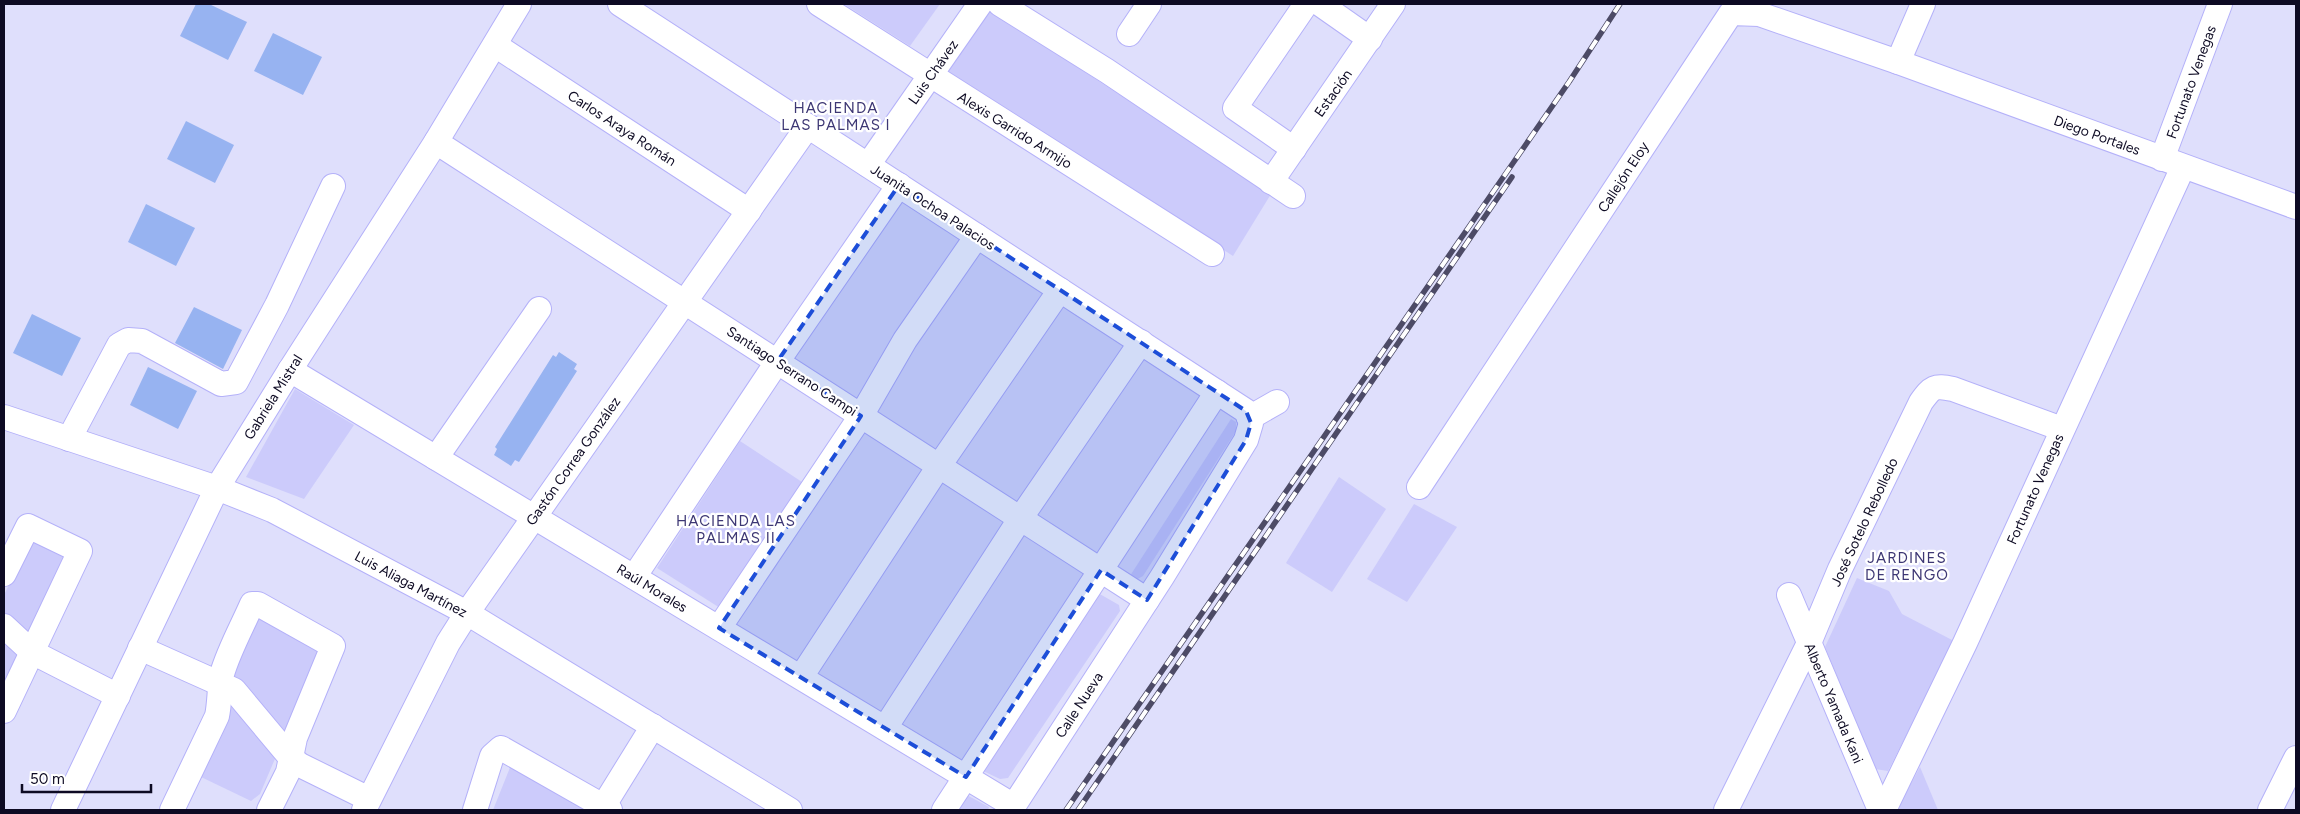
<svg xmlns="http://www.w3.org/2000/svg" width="2300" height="814" viewBox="0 0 2300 814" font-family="Figtree,sans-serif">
<rect width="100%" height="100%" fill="#dfdffc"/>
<g fill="#cccbfb">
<path d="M 844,4 L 940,4 L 910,46 Z"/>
<path d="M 965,4 L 981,4 L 1271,194 L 1233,256 L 927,58 Z"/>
<path d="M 295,389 L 354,425 L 304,499 L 246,477 Z"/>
<path d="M 1231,419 L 1236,422 L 1236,431 L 1143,576 L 1134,581 L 1128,579 Z"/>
<path d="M 740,441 L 802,482 L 720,608 L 657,568 Z"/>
<path d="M 1339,477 L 1386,509 L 1332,592 L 1286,563 Z"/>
<path d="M 1414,504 L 1457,527 L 1407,602 L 1367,579 Z"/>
<path d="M 31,539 L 65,557 L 4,687 L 4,595 Z"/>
<path d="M 1857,578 L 1889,591 L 1902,614 L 1954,641 L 1888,771 L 1875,769 L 1825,647 Z"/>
<path d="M 1098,593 L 1119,605 L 1120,611 L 1008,778 L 1000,779 L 981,770 Z"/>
<path d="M 253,615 L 320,643 L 320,653 L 260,794 L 251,801 L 201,777 L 226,684 Z"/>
<path d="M 511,765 L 589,810 L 493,810 Z"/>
<path d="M 1920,767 L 1938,810 L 1897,810 Z"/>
<path d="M 963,793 L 989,807 L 988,810 L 952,810 Z"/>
</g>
<g fill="#97b3f1">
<path d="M 196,4 L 209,4 L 247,22 L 228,60 L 180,36 Z"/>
<path d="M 273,33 L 322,57 L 303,95 L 254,71 Z"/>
<path d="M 186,121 L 234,145 L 215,183 L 167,159 Z"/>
<path d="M 146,204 L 195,228 L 176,266 L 128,242 Z"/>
<path d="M 194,307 L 242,330 L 223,369 L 175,343 Z"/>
<path d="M 32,314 L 81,338 L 62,376 L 13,353 Z"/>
<path d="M 559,352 L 577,364 L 574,369 L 577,371 L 519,462 L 515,460 L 511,466 L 494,455 L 497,449 L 495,447 L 553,355 L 556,357 Z"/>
<path d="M 148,367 L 197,391 L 178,429 L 130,405 Z"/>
</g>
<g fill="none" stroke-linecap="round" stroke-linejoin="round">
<defs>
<g id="minor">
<path d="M 620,4 L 1246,411 L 1251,423 L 1246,440 L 1162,577 L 1011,810"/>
<path d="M 819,4 L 1212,254"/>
<path d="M 1000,4 L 1107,71 L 1293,196"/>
<path d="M 1320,4 L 1370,39"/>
<path d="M 1129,34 L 1149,4"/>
<path d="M 495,45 L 749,211"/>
<path d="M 1898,62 L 1923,4"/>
<path d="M 436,142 L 1147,600"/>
<path d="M 1294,149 L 1235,108 L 1306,4"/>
<path d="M 2162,159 L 2220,4"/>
<path d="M 868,165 L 980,4"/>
<path d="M 1271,182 L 1393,4"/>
<path d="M 290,370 L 1014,806"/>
<path d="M 4,417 L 217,488 L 272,510 L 467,613 L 790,810"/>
<path d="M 1249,418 L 1277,402"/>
<path d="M 69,439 L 119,345 L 128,340 L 142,341 L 221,384 L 236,382 L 277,305 L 333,186"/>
<path d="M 436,458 L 539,309"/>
<path d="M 1419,487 L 1731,13 L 1759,14 L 1898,62 L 2296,207"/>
<path d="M 4,574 L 28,526 L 80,551 L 4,711"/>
<path d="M 634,577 L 777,362 L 899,185"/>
<path d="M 1789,595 L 1880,810"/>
<path d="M 4,626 L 32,652 L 118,696"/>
<path d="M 719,628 L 861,416 L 905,340 L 977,236"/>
<path d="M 140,648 L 234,690 L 290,757 L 300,765 L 369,799"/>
<path d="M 801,677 L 939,466 L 1060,290"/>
<path d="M 885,728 L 1020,519 L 1141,342"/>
<path d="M 63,810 L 217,488 L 290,370 L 436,142 L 519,4"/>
<path d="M 172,810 L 217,716 C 220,702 219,688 222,674 C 229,650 242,627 252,604 L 258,604 L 333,646 L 295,738 L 288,772 L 269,810"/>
<path d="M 364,810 L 448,643 L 467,613 L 808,126"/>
<path d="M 475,810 L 492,756 L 501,748 L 610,810"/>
<path d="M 601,810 L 653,726"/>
<path d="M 944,810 L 1217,392"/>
<path d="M 1726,810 L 1809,643 L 1840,569 L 1921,402 C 1932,387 1934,385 1953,389 L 2062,429"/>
<path d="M 1884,810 L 1965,643 L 2183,167"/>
<path d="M 2270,810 L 2296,758"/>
</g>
</defs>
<use href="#minor" stroke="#b4b1f9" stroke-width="26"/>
<use href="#minor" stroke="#fff" stroke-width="24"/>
<defs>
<g id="rail">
<path d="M 1066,810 L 1569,82 L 1620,4"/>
<path d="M 1078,810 L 1512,177"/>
</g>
</defs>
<use href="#rail" stroke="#4d4b66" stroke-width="5.5"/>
<use href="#rail" stroke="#fff" stroke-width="4" stroke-dasharray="11" stroke-linecap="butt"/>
</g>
<path fill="#1d4ed8" fill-opacity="0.2" stroke="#1d4ed8" stroke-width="4" stroke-dasharray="10 6" stroke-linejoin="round" d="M 899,185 L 1246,411 L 1251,423 L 1246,440 L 1147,600 L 1101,570 L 966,777 L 719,628 L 861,416 L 777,362 Z"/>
<g text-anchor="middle" stroke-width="4.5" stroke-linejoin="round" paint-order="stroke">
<g font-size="14" fill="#0d0a23" stroke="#fff">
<text transform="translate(933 72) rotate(-55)" y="5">Luis Chávez</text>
<text transform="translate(2191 82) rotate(-70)" y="5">Fortunato Venegas</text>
<text transform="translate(1333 93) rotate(-55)" y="5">Estación</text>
<text transform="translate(622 128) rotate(33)" y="5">Carlos Araya Román</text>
<text transform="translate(1015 130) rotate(32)" y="5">Alexis Garrido Armijo</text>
<text transform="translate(2097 135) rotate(20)" y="5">Diego Portales</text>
<text transform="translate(1623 177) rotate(-57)" y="5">Callejón Eloy</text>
<text transform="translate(933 207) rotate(33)" y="5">Juanita Ochoa Palacios</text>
<text transform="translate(792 371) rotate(33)" y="5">Santiago Serrano Campi</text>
<text transform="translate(273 397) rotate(-58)" y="5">Gabriela Mistral</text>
<text transform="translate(573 461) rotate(-55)" y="5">Gastón Correa González</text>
<text transform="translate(2035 489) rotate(-66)" y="5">Fortunato Venegas</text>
<text transform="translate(1864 522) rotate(-65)" y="5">José Sotelo Rebolledo</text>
<text transform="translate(411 584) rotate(28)" y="5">Luis Aliaga Martínez</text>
<text transform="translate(652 588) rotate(31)" y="5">Raúl Morales</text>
<text transform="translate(1834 703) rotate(67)" y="5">Alberto Yamada Kani</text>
<text transform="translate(1079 705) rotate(-57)" y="5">Calle Nueva</text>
</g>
<g font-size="15" letter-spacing="1" fill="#3d3774" stroke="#fff">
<text x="836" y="113">HACIENDA<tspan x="836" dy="17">LAS PALMAS I</tspan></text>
<text x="736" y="526">HACIENDA LAS<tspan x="736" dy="17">PALMAS II</tspan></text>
<text x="1907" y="563">JARDINES<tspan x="1907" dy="17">DE RENGO</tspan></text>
</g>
</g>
<rect width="2300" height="814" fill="none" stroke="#0d0a23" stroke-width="10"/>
<path d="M22 784v8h129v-8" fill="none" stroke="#0d0a23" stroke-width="2.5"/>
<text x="30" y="784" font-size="15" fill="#0d0a23" stroke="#ffffff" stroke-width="4" paint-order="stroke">50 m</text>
</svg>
